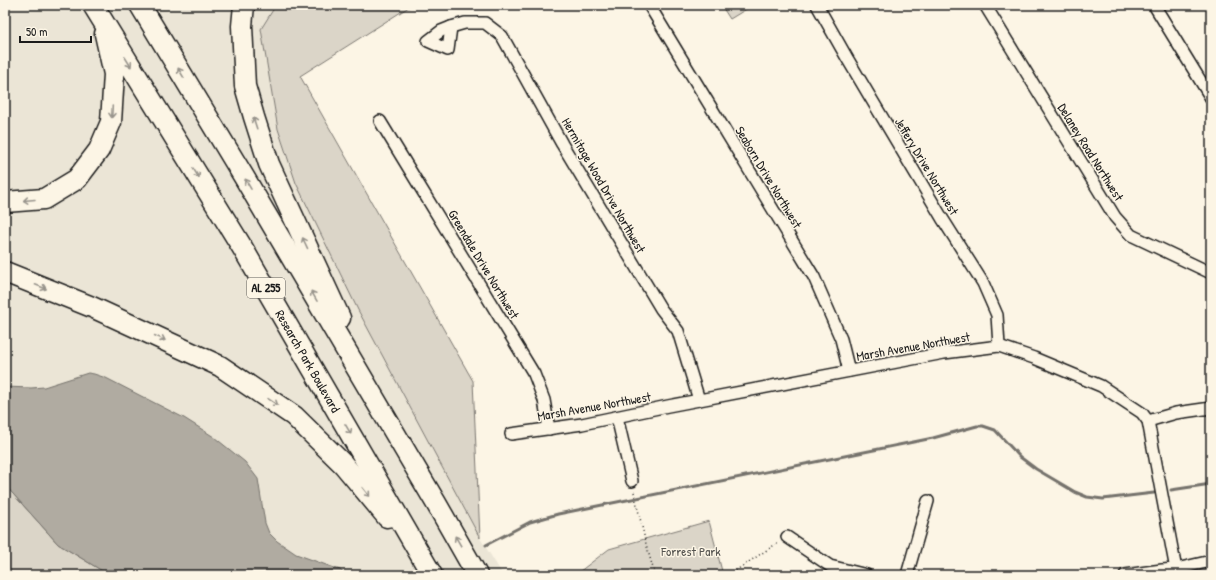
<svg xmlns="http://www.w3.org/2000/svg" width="1216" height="580" viewBox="0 0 1216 580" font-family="'Patrick Hand',sans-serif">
<rect width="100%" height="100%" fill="#fcf5e5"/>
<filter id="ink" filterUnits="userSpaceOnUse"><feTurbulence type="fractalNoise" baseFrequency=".025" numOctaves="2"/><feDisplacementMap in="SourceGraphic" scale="8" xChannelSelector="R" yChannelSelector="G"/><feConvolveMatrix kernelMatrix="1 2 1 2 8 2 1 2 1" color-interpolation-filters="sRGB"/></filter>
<g filter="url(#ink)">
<path fill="#ebe5d6" d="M 5,5 L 276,5 L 261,29 L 278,129 L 296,183 L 358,310 L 480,538 L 503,575 L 5,575 Z"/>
<g fill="#dbd5c8" stroke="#7c7872">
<path d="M 276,5 L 412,5 L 300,76 L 473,381 L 480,538 L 358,310 L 296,183 L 278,129 L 261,29 Z"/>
<path d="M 721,5 L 753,5 L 730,19 Z"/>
<path d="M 5,485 L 58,544 L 109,575 L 5,575 Z"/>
<path d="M 709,521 L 723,575 L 575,575 L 609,549 Z"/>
</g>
<path fill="#b0aba1" stroke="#75726c" d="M 88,373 L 94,374 L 106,378 L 184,418 L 214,437 L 245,462 L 258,479 L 265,523 L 269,533 L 277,541 L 296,554 L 340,570 L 346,575 L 109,575 L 58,544 L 5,485 L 5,387 L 31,388 L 44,387 Z"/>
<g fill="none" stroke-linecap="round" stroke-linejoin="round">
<g stroke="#75726c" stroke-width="3">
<path d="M 1171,490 L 1211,484"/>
<path d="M 486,545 L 530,522 L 558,514 L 933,438 L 977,426 L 983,426 L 995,430 L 1020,457 L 1036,469 L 1075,492 L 1087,497 L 1103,499 L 1154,493"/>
</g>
<defs>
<g id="street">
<path d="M 649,5 L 814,277 L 841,339 L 849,371"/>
<path d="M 817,5 L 847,58 L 942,218 L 983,283 L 997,315 L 999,346"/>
<path d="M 985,5 L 1115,217 L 1131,235 L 1211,273"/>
<path d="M 1154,5 L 1211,98"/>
<path d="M 451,27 L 465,23 L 485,23 L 502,36 L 562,144 L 661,309 L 678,331 L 699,400"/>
<path d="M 451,27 L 448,50 L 428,41 L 441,31 Z"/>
<path d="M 380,121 L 534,374 L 544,400 L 549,429"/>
<path d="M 617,417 L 632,481"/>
<path d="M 1148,421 L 1176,413 L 1211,408"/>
<path d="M 511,434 L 582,424 L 668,406 L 944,353 L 999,346 L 1034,358 L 1101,386 L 1142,413 L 1148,421 L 1177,575"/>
<path d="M 787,537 L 830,566 L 867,575"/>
<path d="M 907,575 L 928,501"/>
<path d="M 1125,575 L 1162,570 L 1176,569 L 1211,561"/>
</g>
<g id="highway">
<path id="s1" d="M 93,5 L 242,247 L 432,575"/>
<path d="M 140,5 L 244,177 L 436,503 L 477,575"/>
<path d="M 244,5 L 242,26 L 245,86 L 254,117 L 269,164 L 340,318"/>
<path d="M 5,202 L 44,199 L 77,179 L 99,150 L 111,122 L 114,74 L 105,34"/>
<path d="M 5,272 L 92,307 L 220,366 L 294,416 L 343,464 L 387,517"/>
</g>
</defs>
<use href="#street" stroke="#1c1c1c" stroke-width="14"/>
<use href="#highway" stroke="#1c1c1c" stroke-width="23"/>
<g stroke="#1c1c1c" stroke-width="1.5" stroke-dasharray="1 3" stroke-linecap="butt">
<path d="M 634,492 L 646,544 L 655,575"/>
<path d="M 729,575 L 779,542"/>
</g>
<use href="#street" stroke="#fcf5e5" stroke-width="11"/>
<use href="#highway" stroke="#fcf5e5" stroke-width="20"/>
</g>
<defs><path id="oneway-shaft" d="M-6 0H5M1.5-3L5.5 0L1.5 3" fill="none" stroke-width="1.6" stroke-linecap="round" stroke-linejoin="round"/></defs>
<g stroke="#97938b">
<use href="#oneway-shaft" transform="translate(128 62) rotate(58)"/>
<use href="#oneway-shaft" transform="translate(181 73) rotate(-121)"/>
<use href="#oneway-shaft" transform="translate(112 112) rotate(93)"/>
<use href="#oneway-shaft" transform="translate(255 123) rotate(-108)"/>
<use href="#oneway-shaft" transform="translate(196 173) rotate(58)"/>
<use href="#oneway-shaft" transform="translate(248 184) rotate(-120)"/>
<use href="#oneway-shaft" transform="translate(29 200) rotate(175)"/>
<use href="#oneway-shaft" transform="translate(305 243) rotate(-115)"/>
<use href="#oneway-shaft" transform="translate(41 287) rotate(21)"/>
<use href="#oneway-shaft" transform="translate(314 296) rotate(-120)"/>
<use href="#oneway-shaft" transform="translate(160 338) rotate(25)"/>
<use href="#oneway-shaft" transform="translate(273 402) rotate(34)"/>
<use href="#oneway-shaft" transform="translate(348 429) rotate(60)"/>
<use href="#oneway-shaft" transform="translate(366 492) rotate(51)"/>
<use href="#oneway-shaft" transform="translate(458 541) rotate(-120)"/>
</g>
</g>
<g text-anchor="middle" stroke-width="3" stroke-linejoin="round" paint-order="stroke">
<rect fill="#fcf5e5" stroke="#5f5d58" stroke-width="1" x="247" y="278" width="38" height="20" rx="3"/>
<g font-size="12" font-weight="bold" fill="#1c1c1c">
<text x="266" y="292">AL 255</text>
</g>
<g font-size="13" fill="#1c1c1c" stroke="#fcf5e5">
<text transform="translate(1091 152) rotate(58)" y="5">Delaney Road Northwest</text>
<text transform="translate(927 166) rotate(59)" y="5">Jeffery Drive Northwest</text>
<text transform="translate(769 177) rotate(59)" y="5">Seaborn Drive Northwest</text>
<text transform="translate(604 185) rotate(60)" y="5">Hermitage Wood Drive Northwest</text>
<text transform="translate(484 264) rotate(59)" y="5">Greendale Drive Northwest</text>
<text transform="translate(913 346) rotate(-10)" y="5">Marsh Avenue Northwest</text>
<text dy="5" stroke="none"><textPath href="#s1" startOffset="416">Research Park Boulevard</textPath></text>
<text transform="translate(594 406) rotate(-10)" y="5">Marsh Avenue Northwest</text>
</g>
<g font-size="13" fill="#555450" stroke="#fcf5e5">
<text x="691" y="556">Forrest Park</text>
</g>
</g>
<rect width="1216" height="580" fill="none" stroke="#fcf5e5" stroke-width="20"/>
<rect x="10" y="10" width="1196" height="560" fill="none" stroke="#1c1c1c" stroke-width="1.5" filter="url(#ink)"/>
<path d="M20 36v6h71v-6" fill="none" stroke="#1c1c1c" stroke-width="2"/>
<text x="26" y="36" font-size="12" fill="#1c1c1c" stroke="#fcf5e5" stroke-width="3" paint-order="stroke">50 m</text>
</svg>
